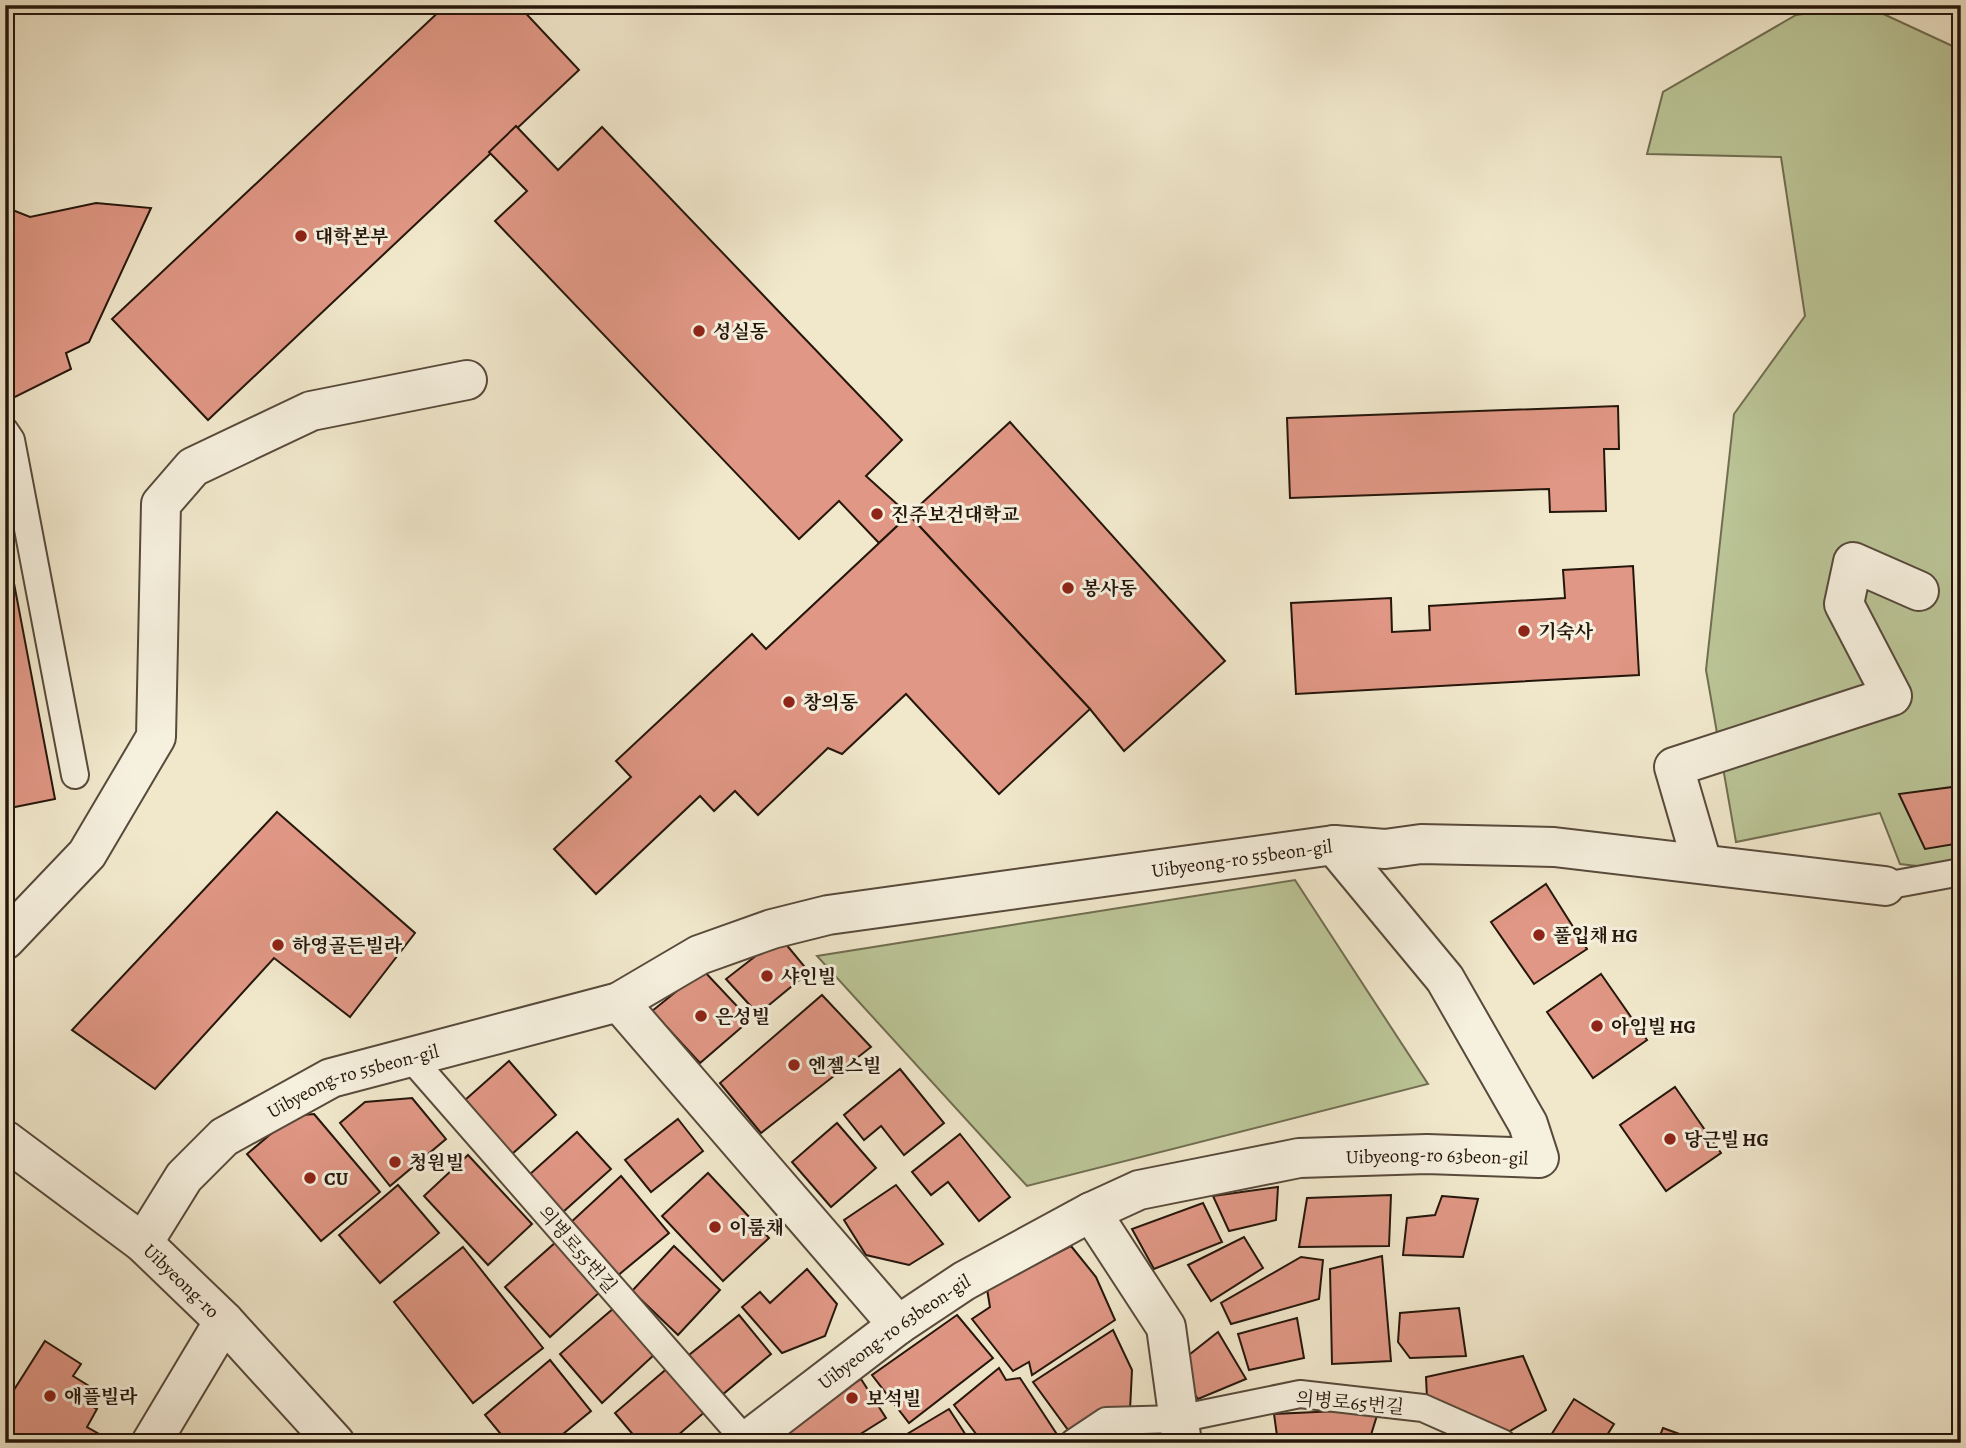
<svg xmlns="http://www.w3.org/2000/svg" width="1966" height="1448" viewBox="0 0 1966 1448" font-family="Alegreya,'Noto Serif KR',serif">
<rect width="100%" height="100%" fill="#f1e8cc"/>
<filter id="stains"><feTurbulence type="fractalNoise" baseFrequency=".00286" numOctaves="4"/><feColorMatrix values="0 0 0 0 .2 0 0 0 0 .09 0 0 0 0 .02 0 0 0 .5 -.17"/></filter>
<radialGradient id="worn" r=".72"><stop offset=".6" stop-color="#630" stop-opacity="0"/><stop offset="1" stop-color="#630" stop-opacity=".3"/></radialGradient>
<g fill="#bbc597" stroke="#706e51" stroke-width="2">
<path d="M 1864,5 L 1961,50 L 1961,871 L 1900,864 L 1880,813 L 1736,842 L 1706,670 L 1734,414 L 1805,316 L 1781,157 L 1647,154 L 1663,92 L 1796,15 Z"/>
<path d="M 1295,880 L 1428,1084 L 1027,1186 L 817,956 Z"/>
</g>
<g fill="#e09785" stroke="#25160b" stroke-width="2">
<path d="M 446,5 L 518,5 L 579,70 L 208,420 L 112,319 Z"/>
<path d="M 516,126 L 558,170 L 602,127 L 902,440 L 866,476 L 909,515 L 879,543 L 839,501 L 799,539 L 495,221 L 527,191 L 489,152 Z"/>
<path d="M 96,203 L 151,208 L 89,342 L 66,353 L 71,369 L 5,402 L 5,207 L 30,217 Z"/>
<path d="M 1618,406 L 1619,449 L 1604,449 L 1606,511 L 1550,512 L 1549,489 L 1290,498 L 1287,418 Z"/>
<path d="M 1010,422 L 1225,661 L 1124,751 L 1090,709 L 909,515 Z"/>
<path d="M 909,515 L 1090,709 L 999,794 L 906,694 L 842,754 L 828,748 L 758,815 L 735,791 L 714,811 L 700,796 L 596,894 L 554,849 L 631,777 L 616,761 L 752,634 L 766,649 Z"/>
<path d="M 5,536 L 55,799 L 5,809 Z"/>
<path d="M 1633,566 L 1639,675 L 1296,694 L 1291,603 L 1391,598 L 1392,632 L 1430,630 L 1429,606 L 1565,598 L 1563,570 Z"/>
<path d="M 1960,786 L 1961,843 L 1925,849 L 1899,794 Z"/>
<path d="M 277,812 L 415,933 L 350,1017 L 274,958 L 155,1089 L 72,1030 Z"/>
<path d="M 1546,884 L 1587,949 L 1534,984 L 1491,922 Z"/>
<path d="M 780,937 L 809,972 L 758,1014 L 726,979 Z"/>
<path d="M 703,970 L 750,1020 L 700,1063 L 652,1011 Z"/>
<path d="M 1601,974 L 1647,1040 L 1593,1078 L 1547,1012 Z"/>
<path d="M 822,995 L 871,1047 L 761,1133 L 720,1083 Z"/>
<path d="M 509,1061 L 556,1115 L 512,1154 L 465,1100 Z"/>
<path d="M 900,1069 L 944,1123 L 904,1155 L 881,1126 L 864,1140 L 844,1115 Z"/>
<path d="M 1675,1087 L 1721,1153 L 1666,1191 L 1620,1125 Z"/>
<path d="M 412,1098 L 446,1139 L 390,1186 L 340,1123 L 365,1102 Z"/>
<path d="M 314,1114 L 380,1192 L 321,1241 L 247,1154 L 292,1116 Z"/>
<path d="M 678,1119 L 703,1151 L 651,1192 L 625,1160 Z"/>
<path d="M 837,1123 L 876,1168 L 831,1207 L 792,1162 Z"/>
<path d="M 577,1132 L 611,1169 L 563,1212 L 529,1175 Z"/>
<path d="M 960,1134 L 1010,1197 L 979,1221 L 948,1182 L 931,1195 L 912,1172 Z"/>
<path d="M 468,1155 L 532,1224 L 488,1265 L 424,1196 Z"/>
<path d="M 708,1173 L 769,1238 L 723,1281 L 662,1216 Z"/>
<path d="M 621,1176 L 669,1233 L 616,1277 L 569,1224 Z"/>
<path d="M 398,1185 L 439,1233 L 380,1283 L 339,1235 Z"/>
<path d="M 896,1185 L 943,1244 L 909,1265 L 866,1255 L 844,1220 Z"/>
<path d="M 1278,1187 L 1276,1220 L 1229,1231 L 1213,1196 Z"/>
<path d="M 1391,1195 L 1389,1246 L 1299,1247 L 1307,1198 Z"/>
<path d="M 1442,1196 L 1478,1199 L 1463,1257 L 1403,1255 L 1407,1218 L 1435,1215 Z"/>
<path d="M 1203,1203 L 1222,1242 L 1154,1269 L 1132,1229 Z"/>
<path d="M 1244,1237 L 1263,1268 L 1211,1301 L 1188,1265 Z"/>
<path d="M 556,1242 L 601,1291 L 550,1337 L 505,1287 Z"/>
<path d="M 674,1246 L 720,1290 L 678,1335 L 632,1291 Z"/>
<path d="M 1071,1246 L 1096,1277 L 1115,1320 L 1032,1375 L 1029,1362 L 1013,1371 L 972,1319 L 990,1307 L 987,1289 Z"/>
<path d="M 463,1247 L 543,1348 L 473,1403 L 394,1302 Z"/>
<path d="M 1382,1256 L 1391,1361 L 1332,1364 L 1330,1269 Z"/>
<path d="M 1301,1257 L 1323,1260 L 1319,1299 L 1231,1324 L 1221,1303 Z"/>
<path d="M 807,1269 L 837,1304 L 825,1336 L 782,1353 L 742,1307 L 760,1292 L 770,1303 Z"/>
<path d="M 614,1308 L 655,1354 L 602,1403 L 560,1354 Z"/>
<path d="M 1459,1308 L 1466,1356 L 1410,1358 L 1398,1342 L 1400,1313 Z"/>
<path d="M 739,1315 L 771,1354 L 722,1395 L 689,1355 Z"/>
<path d="M 957,1315 L 993,1358 L 909,1423 L 872,1375 Z"/>
<path d="M 1297,1318 L 1304,1358 L 1249,1370 L 1238,1334 Z"/>
<path d="M 1113,1330 L 1132,1370 L 1130,1410 L 1071,1434 L 1033,1382 Z"/>
<path d="M 1218,1332 L 1246,1379 L 1198,1399 L 1175,1366 Z"/>
<path d="M 45,1341 L 81,1364 L 73,1376 L 94,1389 L 86,1403 L 97,1409 L 87,1427 L 101,1435 L 96,1443 L 5,1443 L 5,1404 Z"/>
<path d="M 1523,1356 L 1546,1410 L 1503,1435 L 1427,1398 L 1426,1377 Z"/>
<path d="M 550,1360 L 591,1411 L 552,1443 L 508,1443 L 485,1415 Z"/>
<path d="M 670,1366 L 707,1410 L 669,1443 L 640,1443 L 615,1413 Z"/>
<path d="M 999,1368 L 1006,1380 L 1020,1378 L 1060,1439 L 1054,1443 L 983,1443 L 954,1405 Z"/>
<path d="M 861,1379 L 886,1418 L 846,1443 L 760,1443 Z"/>
<path d="M 1574,1399 L 1614,1424 L 1602,1443 L 1546,1443 Z"/>
<path d="M 949,1409 L 971,1443 L 892,1443 Z"/>
<path d="M 1379,1409 L 1370,1438 L 1334,1443 L 1278,1443 L 1274,1414 Z"/>
<path d="M 1663,1428 L 1704,1443 L 1657,1443 Z"/>
</g>
<g fill="none" stroke-linecap="round" stroke-linejoin="round">
<defs>
<g id="service">
<path d="M 5,431 L 11,440 L 75,775"/>
<path d="M 1885,886 L 1961,872"/>
<path d="M 410,1057 L 746,1441"/>
<path d="M 1073,1443 L 1106,1421 L 1178,1419 L 1300,1394 L 1423,1408 L 1502,1443"/>
</g>
<g id="minor">
<path d="M 1702,863 L 1674,767 L 1892,696 L 1844,604 L 1853,562 L 1919,591"/>
<path d="M 5,940 L 87,854 L 156,737 L 161,504 L 193,467 L 311,411 L 467,380"/>
<path d="M 619,1002 L 898,1325"/>
<path d="M 1091,1212 L 1166,1327 L 1182,1443"/>
<path id="s1" d="M 143,1243 L 184,1177 L 224,1137 L 331,1078 L 619,1002 L 699,955 L 772,929 L 828,915 L 1334,845 L 1385,849 L 1421,844 L 1554,847 L 1885,886"/>
<path d="M 151,1443 L 224,1321"/>
<path id="s2" d="M 744,1443 L 898,1325 L 964,1281 L 1091,1212 L 1139,1190 L 1299,1158 L 1427,1154 L 1539,1158 L 1528,1124 L 1445,979 L 1334,845"/>
</g>
<g id="tertiary">
<path id="s3" d="M 5,1140 L 143,1243 L 224,1321 L 335,1443"/>
</g>
</defs>
<use href="#service" stroke="#584a3b" stroke-width="30"/>
<use href="#minor" stroke="#584a3b" stroke-width="42"/>
<use href="#tertiary" stroke="#584a3b" stroke-width="42"/>
<use href="#service" stroke="#f6f0de" stroke-width="26"/>
<use href="#minor" stroke="#f6f0de" stroke-width="38"/>
<use href="#tertiary" stroke="#f6f0de" stroke-width="38"/>
</g>
<g fill="#8f2418" stroke="#f6f0de" stroke-width="2.5">
<circle cx="301" cy="236" r="7"/>
<circle cx="699" cy="331" r="7"/>
<circle cx="877" cy="514" r="7"/>
<circle cx="1068" cy="588" r="7"/>
<circle cx="1524" cy="631" r="7"/>
<circle cx="789" cy="702" r="7"/>
<circle cx="1539" cy="935" r="7"/>
<circle cx="278" cy="945" r="7"/>
<circle cx="767" cy="976" r="7"/>
<circle cx="701" cy="1016" r="7"/>
<circle cx="1597" cy="1026" r="7"/>
<circle cx="794" cy="1065" r="7"/>
<circle cx="1670" cy="1139" r="7"/>
<circle cx="395" cy="1162" r="7"/>
<circle cx="310" cy="1178" r="7"/>
<circle cx="715" cy="1227" r="7"/>
<circle cx="50" cy="1396" r="7"/>
<circle cx="852" cy="1398" r="7"/>
</g>
<g text-anchor="middle" stroke-width="6" stroke-linejoin="round" paint-order="stroke">
<g font-size="19" font-weight="bold" fill="#25160b" stroke="#f6f0de" text-anchor="start">
<text x="315" y="243">대학본부</text>
<text x="713" y="338">성실동</text>
<text x="891" y="521">진주보건대학교</text>
<text x="1082" y="595">봉사동</text>
<text x="1538" y="638">기숙사</text>
<text x="803" y="709">창의동</text>
<text x="1553" y="942">풀입채 HG</text>
<text x="292" y="952">하영골든빌라</text>
<text x="781" y="983">샤인빌</text>
<text x="715" y="1023">은성빌</text>
<text x="1611" y="1033">아임빌 HG</text>
<text x="808" y="1072">엔젤스빌</text>
<text x="1684" y="1146">당근빌 HG</text>
<text x="409" y="1169">청원빌</text>
<text x="324" y="1185">CU</text>
<text x="729" y="1234">이룸채</text>
<text x="64" y="1403">애플빌라</text>
<text x="866" y="1405">보석빌</text>
</g>
<g font-size="19" fill="#25160b" stroke="#f6f0de">
<text dy="7" stroke="none"><textPath href="#s1" startOffset="1200">Uibyeong-ro 55beon-gil</textPath></text>
<text dy="7" stroke="none"><textPath href="#s1" startOffset="276">Uibyeong-ro 55beon-gil</textPath></text>
<text dy="7" stroke="none"><textPath href="#s2" startOffset="772">Uibyeong-ro 63beon-gil</textPath></text>
<text transform="translate(578 1249) rotate(49)" y="7">의병로55번길</text>
<text dy="7" stroke="none"><textPath href="#s3" startOffset="226">Uibyeong-ro</textPath></text>
<text dy="7" stroke="none"><textPath href="#s2" startOffset="187">Uibyeong-ro 63beon-gil</textPath></text>
<text transform="translate(1350 1402) rotate(5)" y="7">의병로65번길</text>
</g>
</g>
<rect width="1966" height="1448" fill="none" stroke="#f1e8cc" stroke-width="28"/>
<rect x="7" y="7" width="1952" height="1434" fill="none" stroke="#25160b" stroke-width="3.5"/>
<rect x="14" y="14" width="1938" height="1420" fill="none" stroke="#25160b" stroke-width="2"/>
<rect width="100%" height="100%" filter="url(#stains)"/>
<rect width="100%" height="100%" fill="url(#worn)"/>
</svg>
